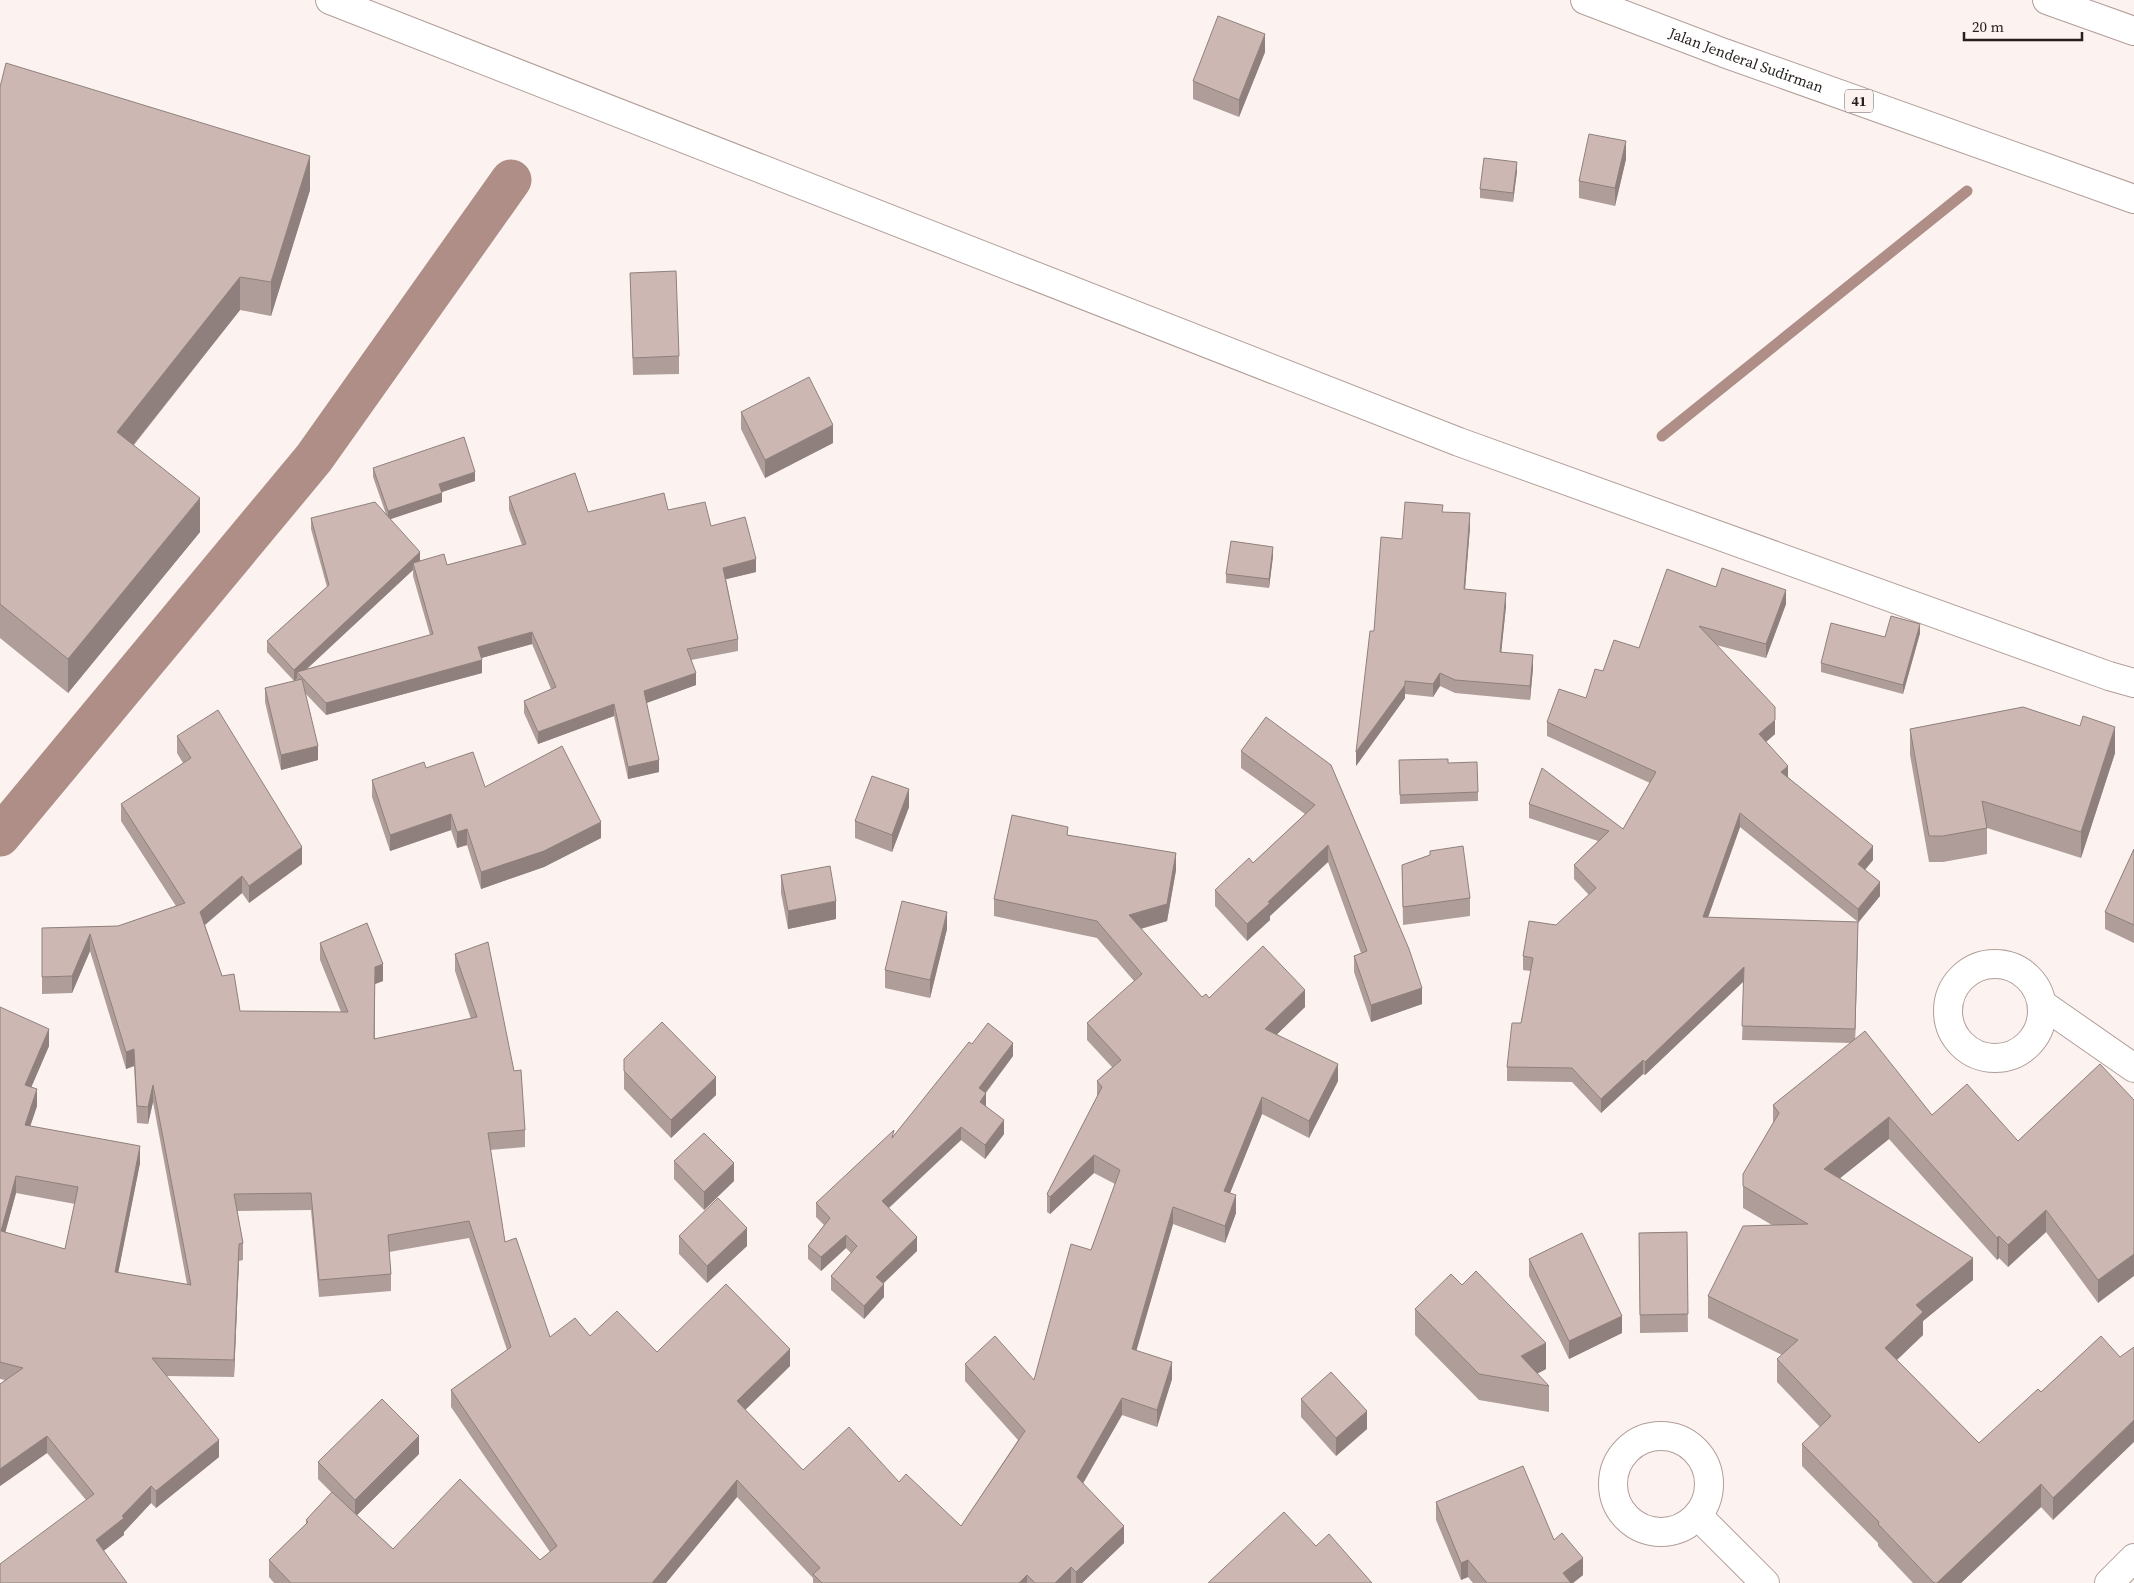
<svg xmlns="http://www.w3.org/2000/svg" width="2134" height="1583" viewBox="0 0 2134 1583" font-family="'Source Serif 4',serif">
<rect width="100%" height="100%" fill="#fcf3f1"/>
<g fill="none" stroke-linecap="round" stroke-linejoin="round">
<path stroke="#ae8e86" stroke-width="11" d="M 1662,436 L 1967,191"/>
<path stroke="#ae8e86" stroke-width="41" d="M 0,836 L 314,458 L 511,180"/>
<defs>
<g id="minor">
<circle cx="1995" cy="1011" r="47"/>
<path d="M 2042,1004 L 2134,1068"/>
<circle cx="1661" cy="1484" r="48"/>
<path d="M 1698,1516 L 1765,1583"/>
<path d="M 2109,1583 L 2134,1558"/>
</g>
<path id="tertiary" d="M 330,0 L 1459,442 L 2109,676 L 2134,683"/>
<g id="trunk">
<path id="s1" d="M 1585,0 L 1724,53 L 2134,199"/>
<path d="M 2047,0 L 2134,31"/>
</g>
</defs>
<use href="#minor" stroke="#b19d98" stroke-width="30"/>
<use href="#tertiary" stroke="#b19d98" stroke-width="30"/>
<use href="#trunk" stroke="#b19d98" stroke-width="30"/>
<use href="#minor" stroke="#fff" stroke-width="28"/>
<use href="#tertiary" stroke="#fff" stroke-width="28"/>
<use href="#trunk" stroke="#fff" stroke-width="28"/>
</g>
<g fill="#af9d99" fill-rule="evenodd">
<path d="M 1265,52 L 1239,117 L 1193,99 L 1193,81 Z"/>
<path d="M 0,87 L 310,190 L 271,316 L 240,310 L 134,445 L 200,532 L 68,693 L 0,638 Z"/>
<path d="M 1626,159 L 1615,206 L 1579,198 L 1579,181 Z"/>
<path d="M 1517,171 L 1513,202 L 1480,198 L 1480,189 Z"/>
<path d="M 630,273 L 679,356 L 679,374 L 633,375 Z"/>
<path d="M 741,412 L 833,443 L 765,478 L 741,429 Z"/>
<path d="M 373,468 L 475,481 L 442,492 L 442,502 L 390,519 L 420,561 L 447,565 L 522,545 L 509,510 L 509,497 L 588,512 L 668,510 L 711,526 L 756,572 L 726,579 L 738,639 L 738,651 L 691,660 L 696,685 L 646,703 L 659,772 L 628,779 L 614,716 L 538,744 L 524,713 L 524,701 L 551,689 L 532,644 L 481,658 L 482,673 L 326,715 L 305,693 L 318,760 L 281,770 L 265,702 L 265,688 L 294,681 L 267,652 L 267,641 L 327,587 L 311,529 L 311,518 L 386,514 L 373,477 ZM 413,570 L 413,576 L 430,635 L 307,669 Z"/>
<path d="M 1443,512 L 1470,527 L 1465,589 L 1506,606 L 1501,652 L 1533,668 L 1530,700 L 1455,693 L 1440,686 L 1433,697 L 1405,694 L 1405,698 L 1356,766 L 1402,539 Z"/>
<path d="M 1273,556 L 1269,588 L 1226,583 L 1226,574 Z"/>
<path d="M 1716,587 L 1786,604 L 1766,658 L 1716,645 L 1775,734 L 1766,742 L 1788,777 L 1873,860 L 1865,870 L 1880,896 L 1858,922 L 1855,1039 L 1932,1115 L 2018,1141 L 2100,1064 L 2098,1303 L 2046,1232 L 2008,1267 L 1999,1258 L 1997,1260 L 1889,1139 L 1840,1178 L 1973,1280 L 1923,1321 L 1923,1335 L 1897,1360 L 1979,1443 L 2041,1392 L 2101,1336 L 2053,1520 L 2041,1507 L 1961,1583 L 1913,1583 L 1878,1546 L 1878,1543 L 1802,1466 L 1802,1444 L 1820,1427 L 1777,1382 L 1777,1359 L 1782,1355 L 1708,1318 L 1708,1296 L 1772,1225 L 1743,1208 L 1743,1174 L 1773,1124 L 1773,1105 L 1851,1043 L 1742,1040 L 1744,981 L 1645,1075 L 1643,1074 L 1601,1113 L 1572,1082 L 1507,1081 L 1507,1067 L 1521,1023 L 1531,971 L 1523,970 L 1523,956 L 1589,895 L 1574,879 L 1574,865 L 1598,841 L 1529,818 L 1529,804 L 1623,829 L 1650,783 L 1547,736 L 1547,722 L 1586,698 L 1603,671 L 1639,648 ZM 1740,827 L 1858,922 L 1708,918 Z"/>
<path d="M 1920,633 L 1903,694 L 1821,672 L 1821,663 L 1885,637 Z"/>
<path d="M 2080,726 L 2115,753 L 2081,858 L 1987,828 L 1987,854 L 1943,862 L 1929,862 L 1910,755 L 1910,729 Z"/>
<path d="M 177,736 L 302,864 L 249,903 L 242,893 L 205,925 L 222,976 L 240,1011 L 341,1012 L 320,960 L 320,943 L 383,981 L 375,984 L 375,1039 L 471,1019 L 455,971 L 455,954 L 525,1130 L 525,1147 L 490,1150 L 505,1242 L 550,1337 L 590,1336 L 657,1352 L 790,1366 L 745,1410 L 803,1470 L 899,1482 L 961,1526 L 1018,1440 L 965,1381 L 965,1364 L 1034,1380 L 1091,1250 L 1115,1184 L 1094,1173 L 1050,1214 L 1047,1212 L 1047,1194 L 1097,1097 L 1097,1081 L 1112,1067 L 1087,1040 L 1087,1023 L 1134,981 L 1097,938 L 994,916 L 994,899 L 1068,835 L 1176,870 L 1167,921 L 1141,929 L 1202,997 L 1305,1007 L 1277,1034 L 1338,1081 L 1309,1138 L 1262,1114 L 1230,1193 L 1236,1213 L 1225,1243 L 1173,1224 L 1136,1350 L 1172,1379 L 1157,1427 L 1122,1415 L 1083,1483 L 1124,1543 L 1082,1583 L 813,1583 L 813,1578 L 737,1497 L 666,1583 L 274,1583 L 269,1577 L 269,1560 L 306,1524 L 306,1520 L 332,1493 L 318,1479 L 318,1462 L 419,1454 L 357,1515 L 393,1549 L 540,1560 L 550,1552 L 451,1407 L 451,1390 L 507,1350 L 469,1238 L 389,1252 L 391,1274 L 391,1291 L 319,1297 L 311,1210 L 237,1211 L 243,1243 L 243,1260 L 239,1261 L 234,1377 L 166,1376 L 219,1457 L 156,1508 L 151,1503 L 124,1532 L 124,1535 L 0,1583 L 86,1500 L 47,1453 L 0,1486 L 0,1384 L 5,1380 L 0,1379 L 0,1007 L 49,1046 L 31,1087 L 37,1106 L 30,1126 L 140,1163 L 118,1273 L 187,1284 L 153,1102 L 148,1124 L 137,1123 L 134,1066 L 126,1069 L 90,951 L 72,993 L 42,994 L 42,928 L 118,926 L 176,906 L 121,821 L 121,804 L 183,763 L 177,753 ZM 16,1193 L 75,1204 L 65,1249 L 5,1233 Z"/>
<path d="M 1241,751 L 1331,765 L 1422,1004 L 1371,1022 L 1354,972 L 1354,956 L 1361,953 L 1328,862 L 1270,916 L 1270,920 L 1247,941 L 1215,906 L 1215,890 L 1253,863 L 1305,814 L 1241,768 Z"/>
<path d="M 1399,760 L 1448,763 L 1478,792 L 1478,801 L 1400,804 Z"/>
<path d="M 426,768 L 485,787 L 601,838 L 544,867 L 481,889 L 467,845 L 457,848 L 451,830 L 390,851 L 372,797 L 372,780 Z"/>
<path d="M 909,807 L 892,852 L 855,838 L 855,821 Z"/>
<path d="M 2134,849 L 2134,943 L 2105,929 L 2105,912 Z"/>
<path d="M 1430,851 L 1470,898 L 1470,916 L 1403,925 L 1402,865 L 1430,855 Z"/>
<path d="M 781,875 L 836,919 L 788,929 L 781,893 Z"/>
<path d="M 947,929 L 930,998 L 885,988 L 885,970 Z"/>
<path d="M 972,1044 L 1013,1056 L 986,1093 L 986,1106 L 1004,1134 L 985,1159 L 961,1140 L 889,1208 L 917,1251 L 884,1283 L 884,1297 L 864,1319 L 831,1290 L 831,1276 L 851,1253 L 846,1248 L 821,1271 L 808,1259 L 808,1246 L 824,1225 L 816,1217 L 816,1203 L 894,1135 Z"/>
<path d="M 624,1059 L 716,1095 L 671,1138 L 624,1089 Z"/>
<path d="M 674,1161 L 734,1181 L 704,1210 L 674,1179 Z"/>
<path d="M 1687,1232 L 1688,1332 L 1640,1333 L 1639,1233 Z"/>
<path d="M 679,1236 L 747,1246 L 707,1283 L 679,1254 Z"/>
<path d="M 1529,1259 L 1622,1333 L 1569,1359 L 1529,1276 Z"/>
<path d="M 1415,1309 L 1546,1369 L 1537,1374 L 1549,1386 L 1549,1412 L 1479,1400 L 1415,1335 Z"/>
<path d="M 1301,1399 L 1367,1429 L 1336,1456 L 1301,1417 Z"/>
<path d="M 1436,1502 L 1554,1540 L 1583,1575 L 1573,1583 L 1473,1583 L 1468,1577 L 1461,1580 L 1436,1520 Z"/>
</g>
<g fill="#8f807d">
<path d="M 1265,34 L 1265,52 L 1239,117 L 1239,100 Z"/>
<path d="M 1626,141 L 1626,159 L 1615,206 L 1615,188 Z"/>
<path d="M 310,156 L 310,190 L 271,316 L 271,282 Z"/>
<path d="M 1517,162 L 1517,171 L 1513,202 L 1513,193 Z"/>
<path d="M 240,277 L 240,310 L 117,465 L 117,432 Z"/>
<path d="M 833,425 L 833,443 L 765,478 L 765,460 Z"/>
<path d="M 475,472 L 475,481 L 439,493 L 439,484 Z"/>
<path d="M 442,493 L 442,502 L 388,520 L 388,511 Z"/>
<path d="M 200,498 L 200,532 L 68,693 L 68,659 Z"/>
<path d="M 1470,513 L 1470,527 L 1464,602 L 1464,589 Z"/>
<path d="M 1273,547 L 1273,556 L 1269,588 L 1269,579 Z"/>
<path d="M 420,552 L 420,563 L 413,563 L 413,570 L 300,675 L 297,672 L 297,678 L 294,681 L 294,670 Z"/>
<path d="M 756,559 L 756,572 L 723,580 L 723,568 Z"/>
<path d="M 1786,590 L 1786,604 L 1766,658 L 1766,644 Z"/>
<path d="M 1506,593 L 1506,606 L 1500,665 L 1500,652 Z"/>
<path d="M 1920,624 L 1920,633 L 1903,694 L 1903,685 Z"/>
<path d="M 532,632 L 532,644 L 478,659 L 478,647 Z"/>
<path d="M 1533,655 L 1533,668 L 1530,700 L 1530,686 Z"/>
<path d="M 482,660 L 482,673 L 326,715 L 326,703 Z"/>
<path d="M 696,673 L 696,685 L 644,704 L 644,691 Z"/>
<path d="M 1440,673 L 1440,686 L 1433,697 L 1433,684 Z"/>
<path d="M 1405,681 L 1405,698 L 1356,766 L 1356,752 Z"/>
<path d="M 614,704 L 614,716 L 538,744 L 538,732 Z"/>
<path d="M 1775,720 L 1775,734 L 1759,748 L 1759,734 Z"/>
<path d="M 2115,727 L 2115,753 L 2081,858 L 2081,832 Z"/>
<path d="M 318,746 L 318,760 L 281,770 L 281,755 Z"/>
<path d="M 659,760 L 659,772 L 628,779 L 628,767 Z"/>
<path d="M 1788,766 L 1788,779 L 1781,772 Z"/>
<path d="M 909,789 L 909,807 L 892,852 L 892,835 Z"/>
<path d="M 1740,813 L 1740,827 L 1703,931 L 1703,917 Z"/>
<path d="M 451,814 L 451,830 L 390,851 L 390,835 Z"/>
<path d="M 601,822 L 601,838 L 544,867 L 481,889 L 481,872 Z"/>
<path d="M 467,829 L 467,845 L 457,848 L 457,832 Z"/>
<path d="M 1328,845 L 1328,862 L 1270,916 L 1270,920 L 1247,941 L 1247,924 L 1268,902 Z"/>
<path d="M 1873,846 L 1873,860 L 1858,878 L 1858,864 Z"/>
<path d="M 302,847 L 302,864 L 249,903 L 249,886 Z"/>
<path d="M 1176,853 L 1176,870 L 1167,921 L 1129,932 L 1129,915 Z"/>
<path d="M 242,876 L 242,893 L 200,929 L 200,912 Z"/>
<path d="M 1880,882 L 1880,896 L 1858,923 L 1858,909 Z"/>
<path d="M 836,901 L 836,919 L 788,929 L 788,911 Z"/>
<path d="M 947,912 L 947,929 L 930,998 L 930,980 Z"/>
<path d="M 1858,922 L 1858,936 L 1855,1043 L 1855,1029 Z"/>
<path d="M 90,934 L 90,951 L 72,993 L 72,976 Z"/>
<path d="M 383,964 L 383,981 L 375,984 L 375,967 Z"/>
<path d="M 1744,967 L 1744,981 L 1645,1075 L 1645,1062 Z"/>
<path d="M 1422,988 L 1422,1004 L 1371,1022 L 1371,1005 Z"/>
<path d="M 1305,990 L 1305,1007 L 1265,1046 L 1265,1029 Z"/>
<path d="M 49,1029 L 49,1046 L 25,1102 L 25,1085 Z"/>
<path d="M 1013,1043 L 1013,1056 L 979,1101 L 979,1088 Z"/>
<path d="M 134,1049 L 134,1066 L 126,1069 L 126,1052 Z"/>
<path d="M 1643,1060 L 1643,1074 L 1601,1113 L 1601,1099 Z"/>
<path d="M 1338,1064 L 1338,1081 L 1309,1138 L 1309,1121 Z"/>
<path d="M 716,1077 L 716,1095 L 671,1138 L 671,1120 Z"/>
<path d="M 153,1085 L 153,1102 L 148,1124 L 148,1107 Z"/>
<path d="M 37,1089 L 37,1106 L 25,1142 L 25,1125 Z"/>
<path d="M 986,1093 L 986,1106 L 980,1102 Z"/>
<path d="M 1262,1097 L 1262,1114 L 1224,1208 L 1224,1191 Z"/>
<path d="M 1889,1117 L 1889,1139 L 1824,1191 L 1824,1169 Z"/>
<path d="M 1004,1120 L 1004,1134 L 985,1159 L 985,1145 Z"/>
<path d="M 961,1127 L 961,1140 L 882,1214 L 882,1201 Z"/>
<path d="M 140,1146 L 140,1163 L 115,1289 L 115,1272 Z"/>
<path d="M 1094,1155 L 1094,1173 L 1050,1214 L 1050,1197 Z"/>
<path d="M 734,1163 L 734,1181 L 704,1210 L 704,1192 Z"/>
<path d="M 16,1176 L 16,1193 L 1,1248 L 1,1231 Z"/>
<path d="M 1236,1195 L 1236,1213 L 1225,1243 L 1225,1226 Z"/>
<path d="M 1173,1207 L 1173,1224 L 1132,1366 L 1132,1349 Z"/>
<path d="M 2046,1210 L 2046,1232 L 2008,1267 L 2008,1245 Z"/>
<path d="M 747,1228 L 747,1246 L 707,1283 L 707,1266 Z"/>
<path d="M 846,1235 L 846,1248 L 821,1271 L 821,1257 Z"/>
<path d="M 1999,1236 L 1999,1258 L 1997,1260 L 1997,1238 Z"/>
<path d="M 917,1237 L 917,1251 L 876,1290 L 876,1277 Z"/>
<path d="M 239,1244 L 239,1261 L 234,1377 L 234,1360 Z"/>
<path d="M 2134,1254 L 2134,1276 L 2098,1303 L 2098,1280 Z"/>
<path d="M 1973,1258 L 1973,1280 L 1923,1321 L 1923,1335 L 1885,1371 L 1885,1348 L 1916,1305 Z"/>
<path d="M 884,1284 L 884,1297 L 864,1319 L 864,1306 Z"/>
<path d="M 1622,1316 L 1622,1333 L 1569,1359 L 1569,1341 Z"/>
<path d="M 1546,1343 L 1546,1369 L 1522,1381 L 1521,1356 Z"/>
<path d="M 790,1349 L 790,1366 L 737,1418 L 737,1401 Z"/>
<path d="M 1172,1362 L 1172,1379 L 1157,1427 L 1157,1410 Z"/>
<path d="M 1122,1398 L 1122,1415 L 1077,1494 L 1077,1477 Z"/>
<path d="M 1367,1411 L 1367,1429 L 1336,1456 L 1336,1438 Z"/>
<path d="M 2134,1420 L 2134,1442 L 2053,1520 L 2053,1498 Z"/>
<path d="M 47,1436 L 47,1453 L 0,1486 L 0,1469 Z"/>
<path d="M 419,1436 L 419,1454 L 355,1517 L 355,1500 Z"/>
<path d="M 219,1440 L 219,1457 L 156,1508 L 156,1491 Z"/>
<path d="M 737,1480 L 737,1497 L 666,1583 L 652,1583 Z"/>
<path d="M 2041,1484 L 2041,1507 L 1961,1583 L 1937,1583 Z"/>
<path d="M 151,1486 L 151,1503 L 124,1532 L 124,1535 L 96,1557 L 96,1540 L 122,1516 Z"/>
<path d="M 1124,1526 L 1124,1543 L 1082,1583 L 1076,1583 L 1076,1572 Z"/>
<path d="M 1583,1558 L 1583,1575 L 1573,1583 L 1563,1583 L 1563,1573 Z"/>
<path d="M 1468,1560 L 1468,1577 L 1461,1580 L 1461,1563 Z"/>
<path d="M 1071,1567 L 1071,1583 L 1055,1583 Z"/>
<path d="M 1027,1575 L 1027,1583 L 1019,1583 Z"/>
</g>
<g fill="#ccb7b2" stroke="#8f807d" fill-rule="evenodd">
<path d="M 1218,16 L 1265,34 L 1239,100 L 1193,81 Z"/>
<path d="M 6,63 L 310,156 L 271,282 L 240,277 L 117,432 L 200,498 L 68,659 L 0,604 L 0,87 Z"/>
<path d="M 1589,134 L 1626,141 L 1615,188 L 1579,181 Z"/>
<path d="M 1484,158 L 1517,162 L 1513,193 L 1480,189 Z"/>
<path d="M 676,271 L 679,356 L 633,358 L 630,273 Z"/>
<path d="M 809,377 L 833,425 L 765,460 L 741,412 Z"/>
<path d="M 464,437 L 475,472 L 439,484 L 442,493 L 388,511 L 373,468 Z"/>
<path d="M 575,473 L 588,512 L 664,493 L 668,510 L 705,502 L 711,526 L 745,517 L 756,559 L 723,568 L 738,639 L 687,649 L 696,673 L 644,691 L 659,760 L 628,767 L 614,704 L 538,732 L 524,701 L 556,687 L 532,632 L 478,647 L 482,660 L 326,703 L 297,672 L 433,634 L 413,563 L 444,554 L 447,565 L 526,544 L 509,497 Z"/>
<path d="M 375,502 L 420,552 L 294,670 L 267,641 L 329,585 L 311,518 Z"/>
<path d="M 1405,502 L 1443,505 L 1442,512 L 1470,513 L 1464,589 L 1506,593 L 1500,652 L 1533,655 L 1530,686 L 1455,680 L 1440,673 L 1433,684 L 1405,681 L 1405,685 L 1356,752 L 1370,631 L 1374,631 L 1381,537 L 1402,539 Z"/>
<path d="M 1231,541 L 1273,547 L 1269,579 L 1226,574 Z"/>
<path d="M 1722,568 L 1786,590 L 1766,644 L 1699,626 L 1775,707 L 1775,720 L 1759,734 L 1788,766 L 1781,772 L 1873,846 L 1858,864 L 1880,882 L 1858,909 L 1740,813 L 1703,917 L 1858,922 L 1855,1029 L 1742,1026 L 1744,967 L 1645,1062 L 1643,1060 L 1601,1099 L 1572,1068 L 1507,1067 L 1512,1023 L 1521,1023 L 1533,958 L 1523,956 L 1529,921 L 1556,925 L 1596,888 L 1574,865 L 1609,831 L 1529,804 L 1542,768 L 1623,829 L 1656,772 L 1547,722 L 1559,689 L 1586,698 L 1595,669 L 1603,671 L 1614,640 L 1639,648 L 1667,569 L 1716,587 Z"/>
<path d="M 1891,616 L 1920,624 L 1903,685 L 1821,663 L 1831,623 L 1885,637 Z"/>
<path d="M 302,679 L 318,746 L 281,755 L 265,688 Z"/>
<path d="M 2023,707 L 2080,726 L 2083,716 L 2115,727 L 2081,832 L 1982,801 L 1987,828 L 1943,836 L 1929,836 L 1910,729 Z"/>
<path d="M 218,710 L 302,847 L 249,886 L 242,876 L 200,912 L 222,976 L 234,974 L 240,1011 L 348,1012 L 320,943 L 367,923 L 383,964 L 375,967 L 374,1039 L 477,1017 L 455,954 L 488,942 L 514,1071 L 521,1070 L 525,1130 L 488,1133 L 505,1242 L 516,1238 L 550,1337 L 575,1318 L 590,1336 L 617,1311 L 657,1352 L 726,1284 L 790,1349 L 737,1401 L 803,1470 L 849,1427 L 899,1482 L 906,1474 L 961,1526 L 1025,1431 L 965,1364 L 995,1336 L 1034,1380 L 1071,1244 L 1091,1250 L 1120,1170 L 1094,1155 L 1050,1197 L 1047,1194 L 1102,1087 L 1097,1081 L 1121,1060 L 1087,1023 L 1142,974 L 1097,921 L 994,899 L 1012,815 L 1068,827 L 1067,835 L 1176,853 L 1167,904 L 1129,915 L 1202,997 L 1206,994 L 1209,998 L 1263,946 L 1305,990 L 1265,1029 L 1338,1064 L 1309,1121 L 1262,1097 L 1224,1191 L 1236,1195 L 1225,1226 L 1173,1207 L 1132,1349 L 1172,1362 L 1157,1410 L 1122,1398 L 1077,1477 L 1124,1526 L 1076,1572 L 1071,1567 L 1055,1583 L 1035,1583 L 1027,1575 L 1019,1583 L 822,1583 L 813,1574 L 820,1568 L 737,1480 L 652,1583 L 291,1583 L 269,1560 L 308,1522 L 306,1520 L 332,1492 L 393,1549 L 460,1479 L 540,1560 L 557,1546 L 451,1390 L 511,1347 L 469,1221 L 388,1235 L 391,1274 L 319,1280 L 311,1193 L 234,1194 L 243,1243 L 239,1244 L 234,1360 L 152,1358 L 219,1440 L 156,1491 L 151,1486 L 122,1516 L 124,1518 L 96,1540 L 127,1583 L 0,1583 L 0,1564 L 94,1494 L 47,1436 L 0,1469 L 0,1384 L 23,1368 L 0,1362 L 0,1007 L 49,1029 L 25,1085 L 37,1089 L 25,1125 L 140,1146 L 115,1272 L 191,1285 L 153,1085 L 148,1107 L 137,1106 L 134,1049 L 126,1052 L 90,934 L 72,976 L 42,977 L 42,928 L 118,926 L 185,903 L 121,804 L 191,758 L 177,736 ZM 16,1176 L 78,1187 L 65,1249 L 1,1231 Z"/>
<path d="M 1266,717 L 1331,765 L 1409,949 L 1422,988 L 1371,1005 L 1354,956 L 1367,951 L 1328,845 L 1268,902 L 1270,903 L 1247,924 L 1215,890 L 1249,858 L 1253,863 L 1315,805 L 1241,751 Z"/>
<path d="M 562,746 L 601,822 L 544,851 L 481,872 L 467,829 L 457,832 L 451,814 L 390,835 L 372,780 L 424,762 L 426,768 L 473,752 L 485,787 Z"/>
<path d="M 1448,759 L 1448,763 L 1477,762 L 1478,792 L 1400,795 L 1399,760 Z"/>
<path d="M 872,776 L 909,789 L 892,835 L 855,821 Z"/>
<path d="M 1463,846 L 1470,898 L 1403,907 L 1402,865 L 1430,855 L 1430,851 Z"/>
<path d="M 2134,849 L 2134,925 L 2105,912 Z"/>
<path d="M 830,866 L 836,901 L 788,911 L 781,875 Z"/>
<path d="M 902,901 L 947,912 L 930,980 L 885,970 Z"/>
<path d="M 662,1022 L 716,1077 L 671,1120 L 624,1071 L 624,1059 Z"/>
<path d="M 988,1023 L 1013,1043 L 979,1088 L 986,1093 L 980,1102 L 1004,1120 L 985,1145 L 961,1127 L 882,1201 L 917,1237 L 876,1277 L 884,1284 L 864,1306 L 831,1276 L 857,1246 L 846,1235 L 821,1257 L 808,1246 L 830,1218 L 816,1203 L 894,1130 L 892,1138 L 969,1042 L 972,1044 Z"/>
<path d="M 1865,1031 L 1932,1115 L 1967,1084 L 2018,1141 L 2100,1064 L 2134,1100 L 2134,1254 L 2098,1280 L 2046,1210 L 2008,1245 L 1999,1236 L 1997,1238 L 1889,1117 L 1824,1169 L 1973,1258 L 1916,1305 L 1923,1312 L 1885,1348 L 1979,1443 L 2038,1389 L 2041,1392 L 2101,1336 L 2120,1357 L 2134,1347 L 2134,1420 L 2053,1498 L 2041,1484 L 1937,1583 L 1934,1583 L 1878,1524 L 1879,1522 L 1802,1444 L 1831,1416 L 1777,1359 L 1798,1340 L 1708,1296 L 1743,1226 L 1808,1224 L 1743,1186 L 1743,1174 L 1779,1113 L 1773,1105 Z"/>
<path d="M 704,1133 L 734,1163 L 704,1192 L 674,1161 Z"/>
<path d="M 718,1198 L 747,1228 L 707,1266 L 679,1236 Z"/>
<path d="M 1687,1232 L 1688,1314 L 1640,1315 L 1639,1233 Z"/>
<path d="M 1582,1233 L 1622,1316 L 1569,1341 L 1529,1259 Z"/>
<path d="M 1476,1271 L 1546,1343 L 1521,1356 L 1549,1386 L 1479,1374 L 1415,1309 L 1451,1274 L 1462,1285 Z"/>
<path d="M 1331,1372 L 1367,1411 L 1336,1438 L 1301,1399 Z"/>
<path d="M 382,1399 L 419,1436 L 355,1500 L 318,1462 Z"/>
<path d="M 1523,1466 L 1554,1540 L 1562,1533 L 1583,1558 L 1563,1573 L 1571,1583 L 1487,1583 L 1468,1560 L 1461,1563 L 1436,1502 Z"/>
<path d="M 1284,1512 L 1316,1546 L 1329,1534 L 1372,1583 L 1208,1583 Z"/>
</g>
<g text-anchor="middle" stroke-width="4" stroke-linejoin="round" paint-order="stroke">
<rect fill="#fcf3f1" stroke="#675f5d" stroke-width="1" x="1845" y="89.5" width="28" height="23" rx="4"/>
<g font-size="14" font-weight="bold" fill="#271f1d">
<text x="1859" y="106">41</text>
</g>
<g font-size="15" fill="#271f1d" stroke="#fcf3f1">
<text dy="5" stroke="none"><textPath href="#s1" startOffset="172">Jalan Jenderal Sudirman</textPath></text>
</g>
</g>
<path d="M1964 32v8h118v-8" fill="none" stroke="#271f1d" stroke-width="2.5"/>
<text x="1972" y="32" font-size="15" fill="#271f1d" stroke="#fcf3f1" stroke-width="4" paint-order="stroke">20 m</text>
</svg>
